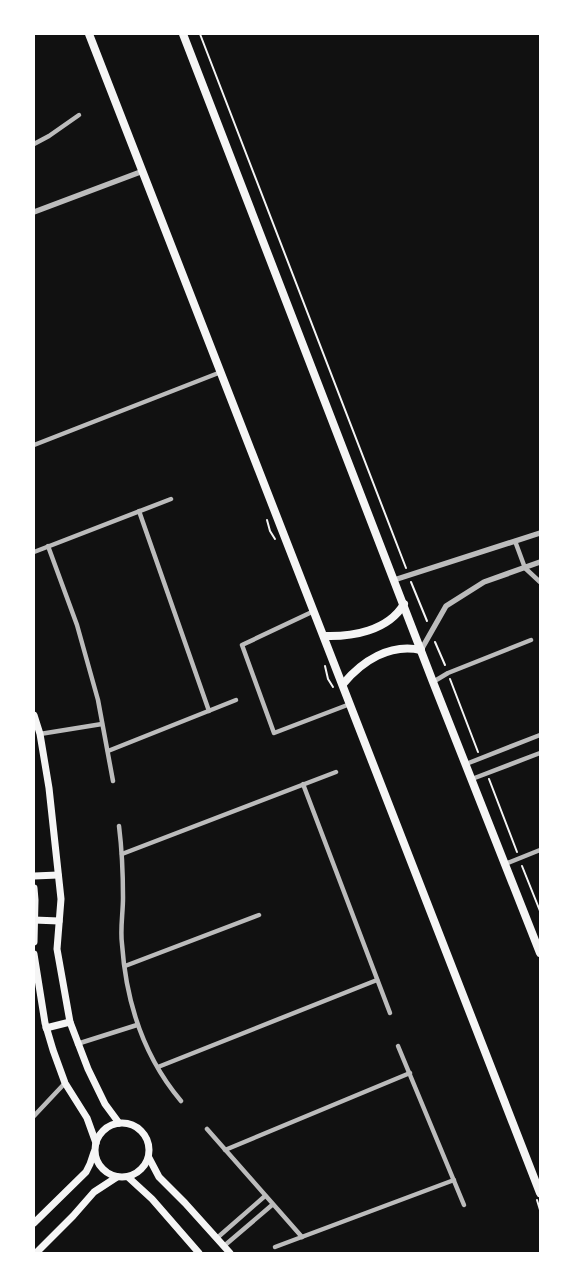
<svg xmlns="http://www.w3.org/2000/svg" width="574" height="1287" viewBox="0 0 574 1287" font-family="Cabin,sans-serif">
<rect width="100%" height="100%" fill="#111"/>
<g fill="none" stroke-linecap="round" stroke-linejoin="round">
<g stroke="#f5f5f5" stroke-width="2">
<path d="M 200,34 L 406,568"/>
<path d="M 267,520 L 270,531 L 275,539"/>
<path d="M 411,582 L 427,621"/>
<path d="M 435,642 L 445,665"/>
<path d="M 325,666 L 328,679 L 333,687"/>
<path d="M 450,679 L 478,752"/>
<path d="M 489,779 L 517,852"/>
<path d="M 522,866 L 540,911"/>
<path d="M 537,1200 L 540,1210"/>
</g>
<g stroke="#bcbcbc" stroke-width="4.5">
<path d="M 34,144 L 49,136 L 79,115"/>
<path d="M 34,445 L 221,372"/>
<path d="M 139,511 L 209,711"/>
<path d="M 515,541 L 525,568 L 540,582"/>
<path d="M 48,546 L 77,625 L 98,700 L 113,781"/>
<path d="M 34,552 L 171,499"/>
<path d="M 314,611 L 242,645 L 274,733 L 350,704"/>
<path d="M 433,682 L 448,673 L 531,640"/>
<path d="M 40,734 L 102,724"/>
<path d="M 108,751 L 236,700"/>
<path d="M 466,764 L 540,735"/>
<path d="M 472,779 L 540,753"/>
<path d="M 303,784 L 390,1013"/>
<path d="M 119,826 C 122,850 123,874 123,898 C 123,913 120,929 122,944 C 126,1001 144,1057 181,1101"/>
<path d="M 122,854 L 336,772"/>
<path d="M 505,864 L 540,850"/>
<path d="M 125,966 L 259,915"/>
<path d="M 77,1044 L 137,1025"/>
<path d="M 398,1046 L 464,1205"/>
<path d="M 158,1067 L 377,980"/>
<path d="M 34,1116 L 65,1083"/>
<path d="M 207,1129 L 302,1237"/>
<path d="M 225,1150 L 410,1073"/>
<path d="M 217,1238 L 265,1196"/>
<path d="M 224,1246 L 272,1205"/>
<path d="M 275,1247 L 454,1180"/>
</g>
<g stroke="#bcbcbc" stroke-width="5.5">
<path d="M 34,212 L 143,171"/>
<path d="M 394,580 L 540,533"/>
<path d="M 421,650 L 446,606 L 484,582 L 540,562"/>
</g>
<g stroke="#f5f5f5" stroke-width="7">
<path d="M 34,715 L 40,734 L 49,788 L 61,899 L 57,949 L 70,1022 L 88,1069 L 105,1104 L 119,1123"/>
<path d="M 34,876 L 58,875"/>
<path d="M 34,888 L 35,900 L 34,942"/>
<path d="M 34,920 L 59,921"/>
<path d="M 34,954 L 45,1023 L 53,1050 L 65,1083 L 87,1118 L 96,1143"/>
<path d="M 46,1028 L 70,1022"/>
<circle cx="122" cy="1150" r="27"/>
<path d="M 149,1158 L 159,1177 L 185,1203 L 230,1253"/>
<path d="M 128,1177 L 152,1199 L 199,1253"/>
<path d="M 34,1223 L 86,1172 L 90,1164 L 94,1152"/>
<path d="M 36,1253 L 73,1216 L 94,1192 L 117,1177"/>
</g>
<g stroke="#f5f5f5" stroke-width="8">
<path d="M 89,34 L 540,1193"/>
<path d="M 183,34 L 433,682 L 540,953"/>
<path d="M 324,636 C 352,637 388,631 404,604"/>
<path d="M 343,684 C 362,661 390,643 421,650"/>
</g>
</g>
<rect width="574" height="1287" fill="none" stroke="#ffffff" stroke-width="70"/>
</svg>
